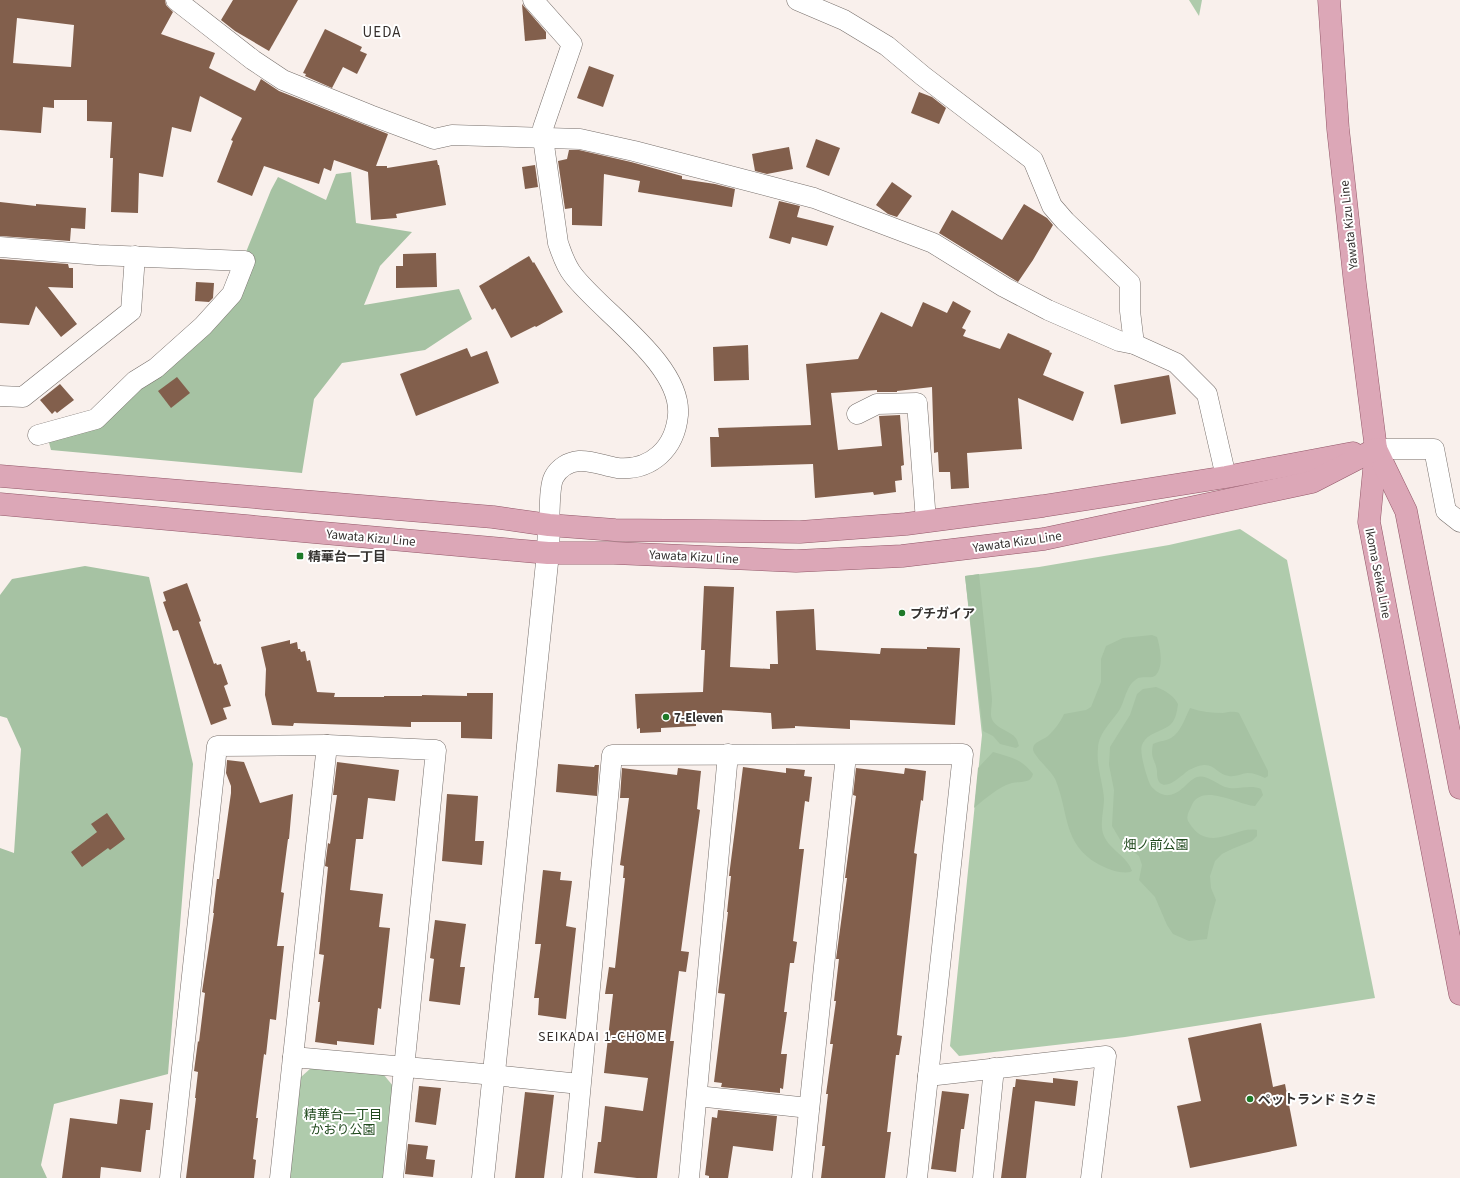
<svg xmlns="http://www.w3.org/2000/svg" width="1460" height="1178" viewBox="0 0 1460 1178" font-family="'Source Sans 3','Noto Sans JP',sans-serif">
<rect width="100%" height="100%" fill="#f9f0ec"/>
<g fill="#afcbac">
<path d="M 1189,0 L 1202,0 L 1199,16 Z"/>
<path d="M 1240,529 L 1287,560 L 1375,998 L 1125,1037 L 959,1056 L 950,1046 L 982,735 L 965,576 L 1039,567 L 1169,545 Z"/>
<path d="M 311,1068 L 384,1075 L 393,1086 L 385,1178 L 290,1178 L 301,1077 Z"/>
</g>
<g fill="#a6c2a3">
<path d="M 351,172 L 356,223 L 412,232 L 380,266 L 364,305 L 459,289 L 472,319 L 425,350 L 342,363 L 314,399 L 302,473 L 51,450 L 47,435 L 79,432 L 203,326 L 246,252 L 271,190 L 278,177 L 326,200 L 336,174 Z"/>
<path d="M 85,566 L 149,577 L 193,764 L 168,1074 L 54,1104 L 41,1165 L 47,1178 L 0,1178 L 0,848 L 14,853 L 21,749 L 7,718 L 0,716 L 0,595 L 12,579 Z"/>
<path d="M 979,574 L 992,699 C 992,704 991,708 991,713 C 990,729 1013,730 1017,740 C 1018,742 1018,744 1019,746 L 1016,748 L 1000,744 L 993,736 L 983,731 L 965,576 Z"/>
<path d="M 1152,635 L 1157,637 C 1160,647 1164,666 1156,675 C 1152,679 1143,676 1138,678 C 1126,685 1126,698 1120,709 C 1112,722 1099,732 1098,748 C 1096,766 1103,782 1104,799 C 1104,811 1099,825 1104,836 C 1110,850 1127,856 1132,871 L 1130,872 C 1120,874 1107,869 1098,864 C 1063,844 1069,814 1056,781 C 1053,772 1033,756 1033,749 C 1033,742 1043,740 1048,736 C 1055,729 1060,723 1064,714 L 1086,710 L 1091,707 L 1101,682 L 1101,659 L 1106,646 L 1123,638 Z"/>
<path d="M 1156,687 C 1166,691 1173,695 1178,704 C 1177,711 1176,719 1171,724 C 1163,732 1147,732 1142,745 C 1139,752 1147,779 1151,786 C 1155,791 1162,796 1169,795 C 1181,794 1187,781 1197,777 C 1206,774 1217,784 1225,787 C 1237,791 1249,784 1261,789 L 1263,795 L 1255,806 C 1238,805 1200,781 1191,807 C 1189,811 1186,816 1188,821 C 1192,828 1198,835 1206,837 C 1223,842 1240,827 1257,830 L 1257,836 L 1252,841 L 1232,849 L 1222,854 L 1215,861 L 1210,876 L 1211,888 L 1216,900 L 1210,921 L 1207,939 L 1189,941 L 1173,934 L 1167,925 L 1155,897 L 1139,880 L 1142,865 L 1139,856 L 1122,843 L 1112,826 L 1114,790 L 1109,765 L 1110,747 L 1130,715 L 1137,694 L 1143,689 Z"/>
<path d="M 1190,708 C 1201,712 1212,713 1223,713 C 1230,712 1233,711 1239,713 L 1268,771 L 1268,776 L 1265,778 C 1259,775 1254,773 1247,773 C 1241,774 1235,777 1229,776 C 1219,775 1214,764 1204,765 C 1200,765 1193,768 1189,770 C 1183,774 1168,790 1160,783 C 1157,780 1157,774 1157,771 C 1155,758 1150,759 1153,744 C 1159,741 1166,741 1171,738 C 1181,732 1185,718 1190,708 Z"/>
<path d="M 993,752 C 1010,757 1022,759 1033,774 C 1031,784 1020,781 1012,783 C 998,787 985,799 974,808 L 978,768 Z"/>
</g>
<g fill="#825f4c" fill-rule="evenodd">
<path d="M 0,0 L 165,0 L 166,5 L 173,12 L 161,34 L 215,53 L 209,68 L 255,91 L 261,79 L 279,91 L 388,134 L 376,166 L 387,166 L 387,168 L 437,160 L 438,165 L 439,165 L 446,205 L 396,214 L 397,218 L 371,220 L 368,172 L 334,160 L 331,171 L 324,168 L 319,184 L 264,166 L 252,196 L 217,182 L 233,141 L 231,140 L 242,118 L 200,96 L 191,132 L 172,127 L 163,177 L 139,173 L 138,213 L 111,212 L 113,158 L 110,158 L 112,122 L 87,121 L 87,100 L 54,100 L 54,108 L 43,107 L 41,133 L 0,130 ZM 17,18 L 74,25 L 71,67 L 13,63 Z"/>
<path d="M 233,0 L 298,0 L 269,51 L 235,31 L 221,20 Z"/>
<path d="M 522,4 L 546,32 L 546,39 L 525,41 Z"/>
<path d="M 325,29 L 362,47 L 360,51 L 367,54 L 357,74 L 343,67 L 332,88 L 305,76 L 306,74 L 303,73 Z"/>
<path d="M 589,66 L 614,75 L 603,107 L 577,98 Z"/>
<path d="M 919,92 L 932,97 L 946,108 L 939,124 L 911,113 Z"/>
<path d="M 816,139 L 840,148 L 829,176 L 806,167 Z"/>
<path d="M 789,147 L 793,169 L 767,174 L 755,171 L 752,154 Z"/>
<path d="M 569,150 L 579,150 L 631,162 L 682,176 L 682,179 L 715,184 L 735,189 L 732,207 L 638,192 L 640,181 L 604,174 L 602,226 L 572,225 L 572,208 L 565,209 L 558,161 L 567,159 Z"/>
<path d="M 535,165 L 538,187 L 525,189 L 522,167 Z"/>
<path d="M 892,182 L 912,196 L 897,217 L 888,214 L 876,205 Z"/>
<path d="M 779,201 L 800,206 L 797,217 L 834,226 L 827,246 L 792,237 L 790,244 L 769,238 Z"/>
<path d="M 0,202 L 36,206 L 36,204 L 86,208 L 85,229 L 71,228 L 70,241 L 0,236 Z"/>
<path d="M 1024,204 L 1047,218 L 1053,225 L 1033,260 L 1018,282 L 939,233 L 952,210 L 1002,240 Z"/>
<path d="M 436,253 L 437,287 L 396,288 L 396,266 L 403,266 L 403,254 Z"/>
<path d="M 529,256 L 533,263 L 534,262 L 563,312 L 536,327 L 535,326 L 511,338 L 495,308 L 492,310 L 479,286 Z"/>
<path d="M 0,259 L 68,264 L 69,268 L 73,268 L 73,288 L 48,287 L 77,324 L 61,337 L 36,306 L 29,325 L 0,323 Z"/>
<path d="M 196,282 L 214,283 L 213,298 L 209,302 L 195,301 Z"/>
<path d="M 953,301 L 971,311 L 962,328 L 966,330 L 963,336 L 1000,349 L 1008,333 L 1050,351 L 1049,352 L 1052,353 L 1043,375 L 1084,392 L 1073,421 L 1018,398 L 1022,449 L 967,453 L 969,488 L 951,489 L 950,472 L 939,472 L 938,452 L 934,453 L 932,387 L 897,391 L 897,392 L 877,392 L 877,390 L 831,393 L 838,450 L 882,446 L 879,416 L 900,415 L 904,465 L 901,466 L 902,480 L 895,481 L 896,492 L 874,495 L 873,492 L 815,498 L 813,464 L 711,467 L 710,437 L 719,437 L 718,428 L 811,425 L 806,364 L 858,359 L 881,312 L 912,327 L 923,302 L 947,313 Z"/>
<path d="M 748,345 L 749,380 L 714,381 L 713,347 Z"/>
<path d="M 467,348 L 471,357 L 487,351 L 499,383 L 416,416 L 400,374 Z"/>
<path d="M 1169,375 L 1176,414 L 1121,424 L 1114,385 Z"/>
<path d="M 177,377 L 190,393 L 171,408 L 158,391 Z"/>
<path d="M 60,384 L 74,400 L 57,413 L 55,411 L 52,414 L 40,400 Z"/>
<path d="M 187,583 L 201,621 L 199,622 L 214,664 L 216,663 L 217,665 L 221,664 L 228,684 L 224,686 L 231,706 L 223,708 L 227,719 L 211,725 L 178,630 L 173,631 L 163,602 L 166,601 L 163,592 Z"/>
<path d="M 704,586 L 734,587 L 730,667 L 770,669 L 770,664 L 778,664 L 776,611 L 814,609 L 816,650 L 880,654 L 881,648 L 927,649 L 927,647 L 960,648 L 955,725 L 850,720 L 850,729 L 795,726 L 795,728 L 772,729 L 771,713 L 722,710 L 722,718 L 696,718 L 696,726 L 661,728 L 661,732 L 640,733 L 640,728 L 637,729 L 635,694 L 703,692 L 705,650 L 701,650 Z"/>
<path d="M 290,640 L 290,644 L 297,642 L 298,649 L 300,649 L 301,652 L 305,651 L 307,661 L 310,660 L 317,692 L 335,693 L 334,697 L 384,697 L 384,696 L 422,696 L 422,695 L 467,696 L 467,693 L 493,693 L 492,739 L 461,738 L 461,722 L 411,722 L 411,727 L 294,723 L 293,726 L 272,725 L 265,695 L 266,669 L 261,647 Z"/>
<path d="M 227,760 L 244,762 L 260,803 L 293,794 L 289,839 L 288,839 L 281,892 L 284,893 L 277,946 L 284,946 L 276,1020 L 270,1019 L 266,1055 L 264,1054 L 256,1118 L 258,1118 L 253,1159 L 256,1160 L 254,1178 L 186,1178 L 196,1098 L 195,1098 L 198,1072 L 194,1071 L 198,1041 L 199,1042 L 205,993 L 202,992 L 214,913 L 213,913 L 217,879 L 219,879 L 231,793 L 231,786 L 226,773 Z"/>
<path d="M 337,762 L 399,770 L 395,801 L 368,798 L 363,839 L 356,839 L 350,890 L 383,894 L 379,927 L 390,928 L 381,1009 L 378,1008 L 374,1045 L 337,1041 L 337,1045 L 315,1042 L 320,1002 L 318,1002 L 324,955 L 319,954 L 328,867 L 325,866 L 328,843 L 330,844 L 337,795 L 333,795 Z"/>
<path d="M 558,764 L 594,767 L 595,765 L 599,765 L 597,796 L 556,792 Z"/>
<path d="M 743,767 L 786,773 L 786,768 L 805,770 L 804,776 L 812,777 L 809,802 L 805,801 L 799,849 L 804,849 L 793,941 L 797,942 L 794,963 L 790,963 L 784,1012 L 787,1012 L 781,1054 L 787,1054 L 783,1089 L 780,1088 L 780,1093 L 721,1087 L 722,1083 L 714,1082 L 725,994 L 718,993 L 728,912 L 727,912 L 731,876 L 729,876 Z"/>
<path d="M 622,768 L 677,775 L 678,768 L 701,771 L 697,809 L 700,810 L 681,951 L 689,952 L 686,972 L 679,971 L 670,1041 L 674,1041 L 657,1178 L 637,1178 L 594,1173 L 598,1142 L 601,1142 L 605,1106 L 643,1111 L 648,1078 L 604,1073 L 613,994 L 605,994 L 609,967 L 615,968 L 625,878 L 623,878 L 624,866 L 620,865 L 629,798 L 620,798 Z"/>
<path d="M 856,768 L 904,774 L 905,768 L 926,771 L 923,801 L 921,800 L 914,853 L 917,854 L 897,1035 L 902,1036 L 899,1055 L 896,1055 L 887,1132 L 891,1132 L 885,1178 L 821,1178 L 825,1146 L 822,1146 L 828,1094 L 826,1094 L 833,1044 L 830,1044 L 836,1001 L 834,1001 L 839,959 L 836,959 L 847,878 L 845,878 L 856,796 L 853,795 Z"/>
<path d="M 447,794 L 478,796 L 475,841 L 484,841 L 482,865 L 442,861 Z"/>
<path d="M 107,813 L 125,839 L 110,850 L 108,848 L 82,867 L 71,852 L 97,832 L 91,824 Z"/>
<path d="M 543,870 L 561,872 L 560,880 L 572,881 L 566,926 L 576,928 L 566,1019 L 538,1015 L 539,998 L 534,998 L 541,944 L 535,944 Z"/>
<path d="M 435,920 L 466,924 L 460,967 L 465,967 L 460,1005 L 429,1001 L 434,959 L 430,958 Z"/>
<path d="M 1261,1023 L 1273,1087 L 1285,1084 L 1297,1146 L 1190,1168 L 1177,1106 L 1201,1101 L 1188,1038 Z"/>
<path d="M 1053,1078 L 1078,1081 L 1075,1106 L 1035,1101 L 1026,1178 L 1001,1178 L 1013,1087 L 1015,1087 L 1016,1079 L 1053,1083 Z"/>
<path d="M 419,1086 L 441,1088 L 436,1125 L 415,1122 Z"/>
<path d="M 942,1091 L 969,1094 L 964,1129 L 961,1129 L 956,1172 L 931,1169 Z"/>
<path d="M 525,1092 L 554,1095 L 544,1178 L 515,1178 Z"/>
<path d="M 120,1099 L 153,1103 L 150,1130 L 146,1130 L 141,1172 L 101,1167 L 100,1178 L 62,1178 L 70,1118 L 117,1124 Z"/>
<path d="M 718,1110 L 777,1116 L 773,1151 L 733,1146 L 728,1178 L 709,1178 L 709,1176 L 705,1175 L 712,1117 L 717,1118 Z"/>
<path d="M 408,1144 L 428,1146 L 426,1159 L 435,1160 L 433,1177 L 405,1174 Z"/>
</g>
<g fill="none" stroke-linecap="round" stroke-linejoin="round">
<defs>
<g id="minor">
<path d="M 176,0 L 253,60 L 283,80 L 370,115 L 434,139 L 452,135 L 580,139 L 634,151 L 814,198 L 933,243 L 1004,287 L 1048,310 L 1119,341 L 1134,344 L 1176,363 L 1207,394 L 1226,477"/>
<path d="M 533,0 L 572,44 L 543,128 L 543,138 L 558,243 C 562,254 565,265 573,275 C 602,313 682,364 678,415 C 675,448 652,471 617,468 C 605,466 591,460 579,461 C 568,462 559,468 554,477 C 549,486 550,513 549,525"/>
<path d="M 797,0 L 844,20 L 887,46 L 923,76 L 1033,160 L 1052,206 L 1065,221 L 1130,283 L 1130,311 L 1134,344"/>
<path d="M 0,247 L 98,255 L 245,261 L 232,294 L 203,326 L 156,368 L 135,381 L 96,419 L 38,435"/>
<path d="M 0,396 L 23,397 L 131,311 L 135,256"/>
<path d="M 857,414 L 877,404 L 917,403 L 926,521"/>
<path d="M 1376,449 L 1434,449 L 1446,511 L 1460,522"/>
<path d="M 293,1057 L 327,745"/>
<path d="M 928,1076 L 1106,1056 L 1091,1178"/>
<path d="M 697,1096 L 809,1108"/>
<path d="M 170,1178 L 217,746 L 327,745 L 436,750 L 393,1178"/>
<path d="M 280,1178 L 293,1057 L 473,1073 L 580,1084"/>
<path d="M 572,1178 L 612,755 C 729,754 846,755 963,754 L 917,1178"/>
<path d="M 689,1178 L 728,754"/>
<path d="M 802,1178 L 846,755"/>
<path d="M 983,1178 L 994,1068"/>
</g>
<path id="tertiary" d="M 483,1178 L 548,553 L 549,525"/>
<g id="primary">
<path d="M 1329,0 L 1338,129 L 1355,284 L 1376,449 L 1369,522 L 1460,994"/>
<path d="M 1376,449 L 1406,511 L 1460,788"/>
<path d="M 0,476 L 493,517 L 549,525 L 615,530 L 800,532 L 906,524 L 1043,506 L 1226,477 L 1353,453"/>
<path d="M 0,504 L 548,553 L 614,553 L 796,561 L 902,556 L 1044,539 L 1312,482 L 1376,449"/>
</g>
</defs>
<use href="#minor" stroke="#776f6b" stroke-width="21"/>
<use href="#tertiary" stroke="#776f6b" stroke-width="23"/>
<use href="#primary" stroke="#935869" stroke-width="23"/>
<use href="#minor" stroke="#fff" stroke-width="20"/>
<use href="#tertiary" stroke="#fff" stroke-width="22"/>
<use href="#primary" stroke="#dca7b7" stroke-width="22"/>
</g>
<g fill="#1e7928" stroke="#fff" stroke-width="1.5">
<rect x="296" y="552" width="8" height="8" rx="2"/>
<circle cx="902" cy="613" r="4"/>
<circle cx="666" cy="717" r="4"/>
<circle cx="1250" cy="1099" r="4"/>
</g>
<g text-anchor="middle" stroke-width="4" stroke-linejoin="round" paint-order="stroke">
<g font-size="13" fill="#353230" stroke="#fff">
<text transform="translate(1348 225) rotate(-96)" y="5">Yawata Kizu Line</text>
<text transform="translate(371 537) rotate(5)" y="5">Yawata Kizu Line</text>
<text transform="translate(1017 541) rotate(-8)" y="5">Yawata Kizu Line</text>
<text transform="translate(694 556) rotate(3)" y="5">Yawata Kizu Line</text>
<text transform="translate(1379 573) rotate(79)" y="5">Ikoma Seika Line</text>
</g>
<g font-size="13" font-weight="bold" fill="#353230" stroke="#fff" text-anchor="start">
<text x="308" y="561">精華台一丁目</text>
<text x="910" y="618">プチガイア</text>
<text x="674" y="722">7-Eleven</text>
<text x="1258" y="1104">ペットランド ミクミ</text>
</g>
<g font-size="13" fill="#214a1e" stroke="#fff">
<text x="1156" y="849">畑ノ前公園</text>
<text x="343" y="1119">精華台一丁目<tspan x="343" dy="15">かおり公園</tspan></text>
</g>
<g font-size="14" letter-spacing="1" fill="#342e2b" stroke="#fff">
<text x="602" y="1041">SEIKADAI 1-CHOME</text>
</g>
<g font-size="15" letter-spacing="1" fill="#342e2b" stroke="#fff">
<text x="382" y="37">UEDA</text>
</g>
</g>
</svg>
